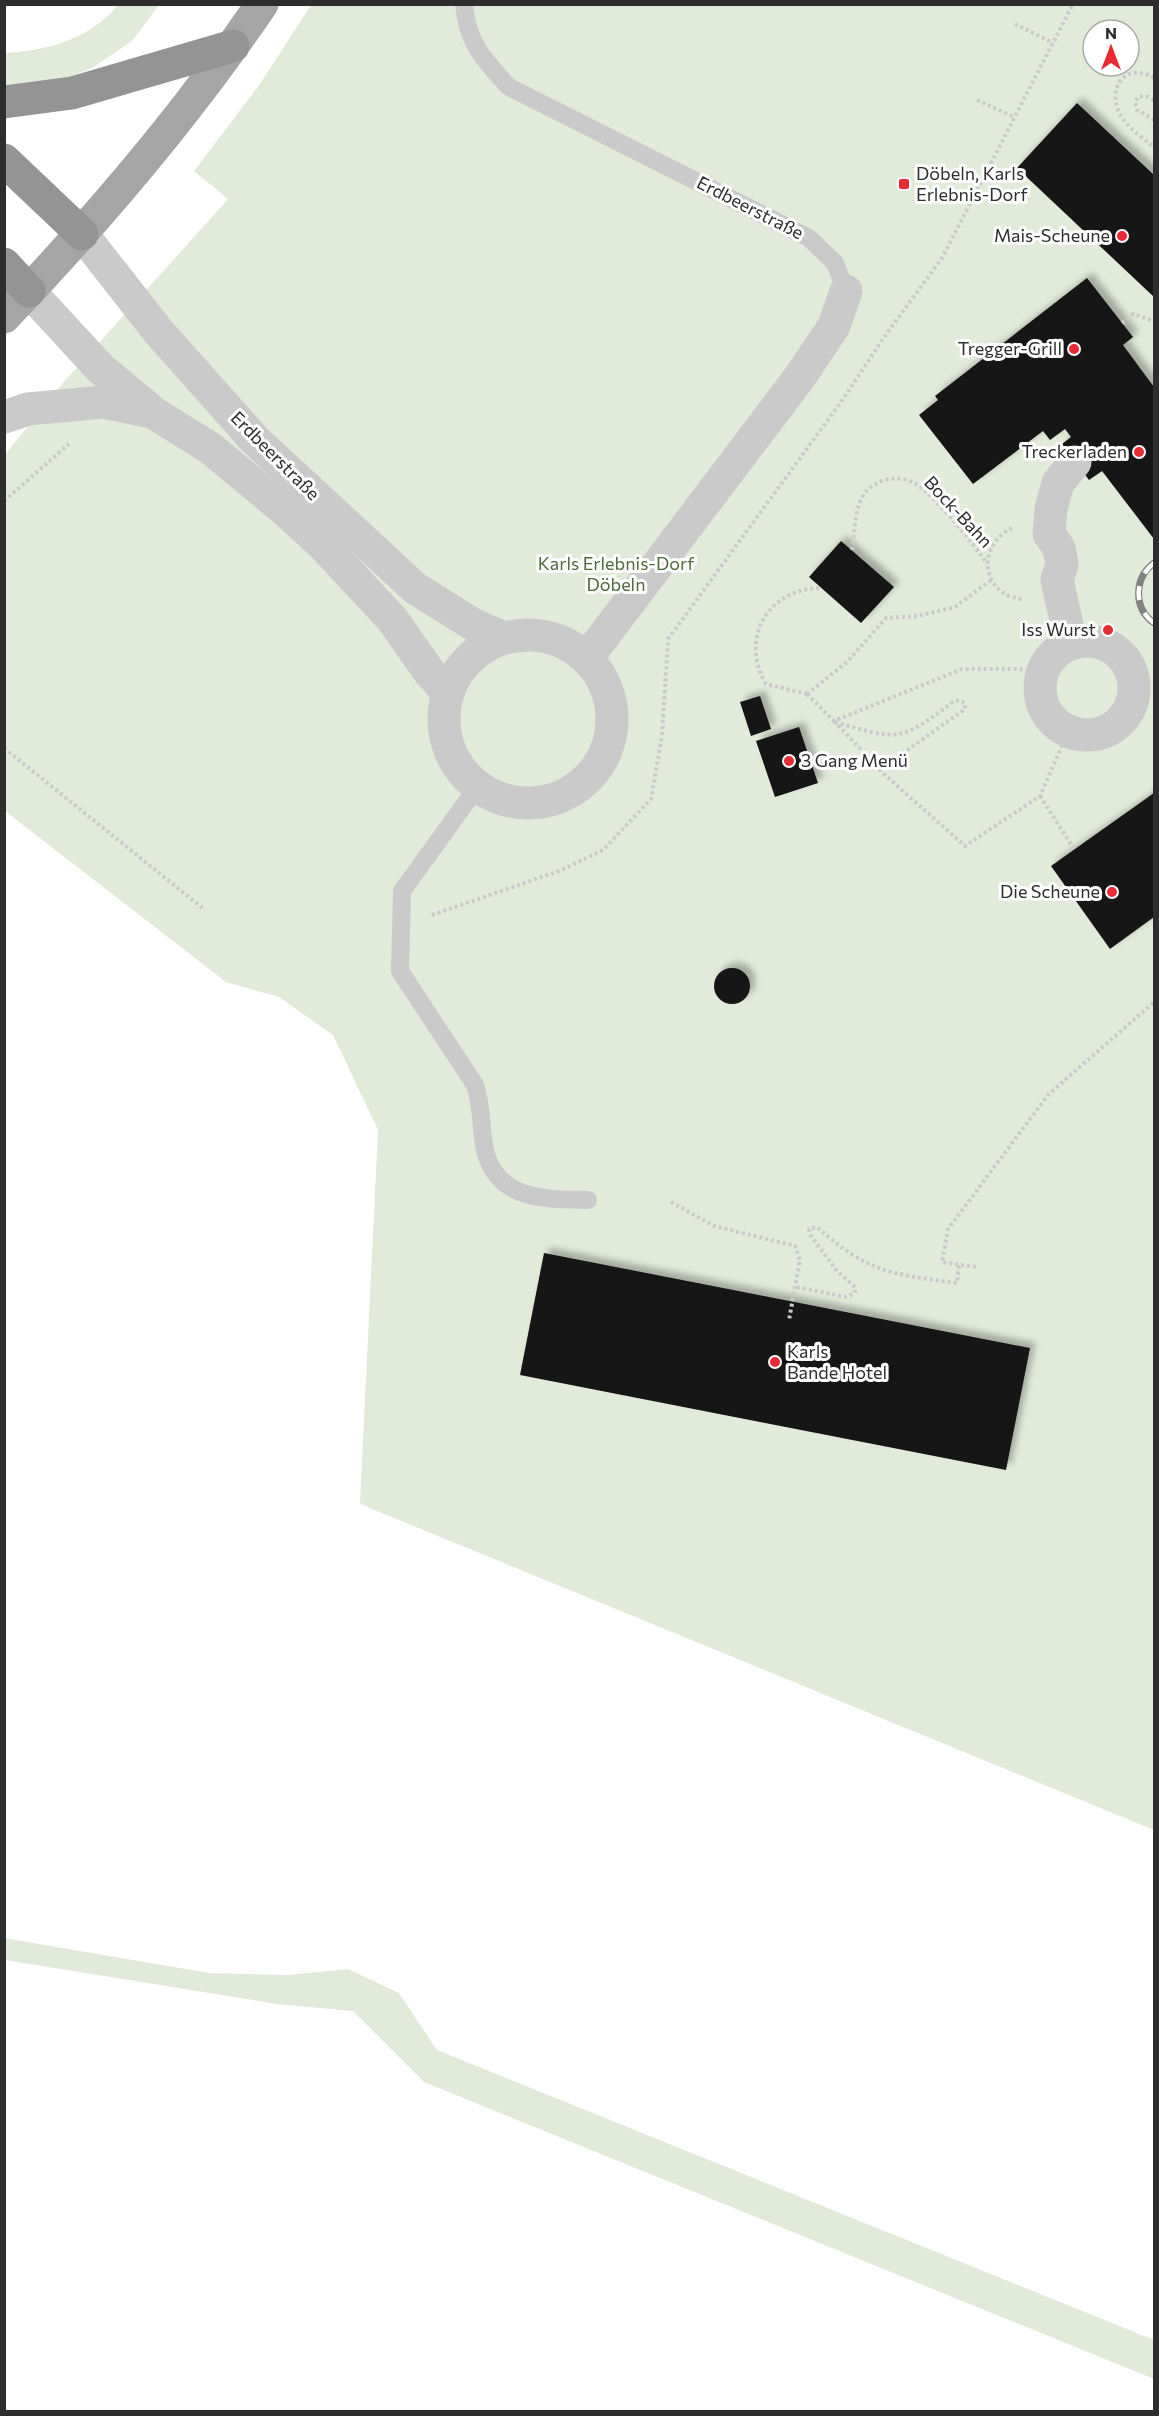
<svg xmlns="http://www.w3.org/2000/svg" width="1159" height="2416" viewBox="0 0 1159 2416" font-family="Commissioner,sans-serif">
<defs>
<filter id="shadow"><feDropShadow dx="5.5" dy="-5.5" stdDeviation="3" flood-color="#0004"/></filter>
</defs>
<rect width="100%" height="100%" fill="#fff"/>
<g fill="#e2ebda" fill-rule="evenodd">
<path d="M 118,5 L 159,5 L 132,41 L 92,68 L 51,84 L 5,87 L 5,53 C 48,50 89,40 118,5 Z"/>
<path d="M 311,5 L 1154,5 L 1154,1830 L 360,1504 L 378,1130 L 333,1035 L 279,997 L 226,982 L 5,811 L 4,456 L 63,383 L 228,199 L 194,171 L 260,84 ZM 1093,30 L 1129,30 L 1129,66 L 1093,66 Z"/>
<path d="M 4,1938 L 209,1973 L 288,1975 L 348,1969 L 399,1993 L 437,2050 L 1154,2340 L 1154,2379 L 424,2082 L 353,2011 L 277,2004 L 5,1960 Z"/>
</g>
<g fill="#141414" filter="url(#shadow)">
<path d="M 1077,103 L 1154,175 L 1154,297 L 1017,168 Z"/>
<path d="M 1087,278 L 1133,337 L 1123,345 L 1154,387 L 1154,539 L 1102,471 L 1089,480 L 1062,444 L 1071,437 L 1065,429 L 1050,440 L 1043,431 L 973,484 L 919,415 L 938,400 L 935,396 Z"/>
<path d="M 841,541 L 894,587 L 861,623 L 809,577 Z"/>
<path d="M 760,696 L 771,729 L 751,736 L 740,702 Z"/>
<path d="M 799,727 L 818,783 L 775,797 L 756,741 Z"/>
<path d="M 1154,793 L 1154,917 L 1110,949 L 1051,866 Z"/>
<circle cx="732" cy="986" r="18"/>
<path d="M 544,1253 L 1030,1348 L 1006,1470 L 520,1375 Z"/>
</g>
<g fill="none" stroke-linecap="round" stroke-linejoin="round">
<g stroke="#cacaca" stroke-width="4" stroke-dasharray="3 3" stroke-linecap="butt">
<path d="M 1015,24 L 1053,43"/>
<path d="M 1154,78 C 1123,60 1104,92 1123,119 C 1131,130 1144,139 1154,147"/>
<path d="M 977,100 L 1014,117"/>
<path d="M 1154,100 L 1146,96 L 1138,97 L 1135,103 L 1137,110 L 1154,120"/>
<path d="M 1122,323 L 1133,314 L 1154,321"/>
<path d="M 4,501 L 69,444"/>
<path d="M 1012,528 C 986,540 977,576 1005,594 C 1009,597 1018,598 1023,600"/>
<path d="M 852,550 C 855,534 854,510 863,496 C 872,480 896,474 912,482 C 931,490 975,545 987,564"/>
<path d="M 807,694 L 834,721 L 962,669 L 1020,669 L 1041,675"/>
<path d="M 807,694 L 847,662 L 886,618 L 918,616 L 955,607 L 991,580"/>
<path d="M 807,694 L 766,684 C 739,639 768,588 821,588"/>
<path d="M 834,721 L 886,776 L 965,846 L 1040,796 L 1068,732"/>
<path d="M 835,722 C 900,741 899,742 953,702 L 959,700 L 965,703 L 965,709 L 880,770"/>
<path d="M 4,748 L 205,910"/>
<path d="M 1040,796 L 1074,849"/>
<path d="M 432,915 L 559,871 L 603,850 L 651,799 L 662,736 L 668,639 L 841,402 L 885,336 L 942,258 L 1073,4"/>
<path d="M 671,1202 L 714,1226 L 795,1246 L 800,1260 L 789,1320"/>
<path d="M 976,1267 L 942,1262 L 948,1229 L 1048,1095 L 1154,1002"/>
<path d="M 797,1287 L 846,1297 L 855,1293 L 855,1287 L 837,1271 L 811,1236 L 809,1229 L 817,1227 C 868,1273 892,1274 957,1283 L 959,1264"/>
</g>
<g stroke="#cacaca" stroke-width="18">
<path d="M 464,4 C 467,43 484,60 509,87 L 809,238 L 835,263 L 846,291"/>
<path d="M 478,786 L 402,891 L 400,971 L 475,1085 C 483,1108 480,1132 486,1154 C 500,1202 549,1199 588,1200"/>
</g>
<g stroke="#cacaca" stroke-width="33">
<path d="M 82,234 L 158,331 L 255,440 L 415,588 L 474,625 L 504,638"/>
<path d="M 29,291 L 100,368 L 154,413 L 210,448 L 286,511 L 323,545 L 392,619 L 430,673 L 448,693"/>
<path d="M 4,417 L 28,409 L 104,402 L 147,411"/>
<circle cx="528" cy="719" r="84"/>
<circle cx="1087" cy="688" r="47"/>
<path d="M 1071,642 L 1057,580 L 1062,564 L 1059,548 L 1049,534 L 1051,509 L 1058,483 L 1075,462"/>
<path d="M 587,658 L 799,378 L 834,326 L 846,291"/>
</g>
<path stroke="#a5a5a5" stroke-width="33" d="M 4,317 C 98,219 185,117 262,4"/>
<g stroke="#949494" stroke-width="33">
<path d="M 4,102 L 72,93 L 233,46"/>
<path d="M 4,160 L 82,234"/>
<path d="M 4,264 L 29,291"/>
</g>
<defs>
<path id="rail" d="M 1154,563 C 1134,578 1133,608 1154,623"/>
</defs>
<use href="#rail" stroke="#828282" stroke-width="7"/>
<use href="#rail" stroke="#fff" stroke-width="4.5" stroke-dasharray="14" stroke-linecap="butt"/>
</g>
<g fill="#e82b32" stroke="#fff" stroke-width="2">
<rect x="898" y="178" width="12" height="12" rx="3"/>
<circle cx="1122" cy="236" r="6"/>
<circle cx="1074" cy="349" r="6"/>
<circle cx="1139" cy="452" r="6"/>
<circle cx="1108" cy="630" r="6"/>
<circle cx="789" cy="761" r="6"/>
<circle cx="1112" cy="892" r="6"/>
<circle cx="775" cy="1362" r="6"/>
</g>
<g text-anchor="middle" stroke-width="6" stroke-linejoin="round" paint-order="stroke">
<g font-size="18" fill="#2d2d2d" stroke="#fff" text-anchor="end">
<text x="916" y="180" text-anchor="start">Döbeln, Karls<tspan x="916" dy="21">Erlebnis-Dorf</tspan></text>
<text x="1110" y="242">Mais-Scheune</text>
<text x="1062" y="355">Tregger-Grill</text>
<text x="1127" y="458">Treckerladen</text>
<text x="1096" y="636">Iss Wurst</text>
<text x="801" y="767" text-anchor="start">3 Gang Menü</text>
<text x="1100" y="898">Die Scheune</text>
<text x="787" y="1358" text-anchor="start">Karls<tspan x="787" dy="21">Bande Hotel</tspan></text>
</g>
<g font-size="18" fill="#2d2d2d" stroke="#fff">
<text transform="translate(750 208) rotate(27)" y="6">Erdbeerstraße</text>
<text transform="translate(275 456) rotate(45)" y="6">Erdbeerstraße</text>
<text transform="translate(958 512) rotate(47)" y="6">Bock-Bahn</text>
</g>
<g font-size="18" fill="#4e693a" stroke="#fff">
<text x="616" y="570">Karls Erlebnis-Dorf<tspan x="616" dy="21">Döbeln</tspan></text>
</g>
</g>
<rect width="1159" height="2416" fill="none" stroke="#2d2d2d" stroke-width="12"/>
<g transform="translate(1111 48)"><circle r="28" fill="#ffffff" stroke="#ababab" stroke-width="1.5"/>
<path d="M0-4.5L10 22L0 15L-10 22Z" fill="#e82b32"/>
<text y="-9" font-size="16" font-weight="bold" text-anchor="middle" fill="#2d2d2d">N</text>
</g>
</svg>
